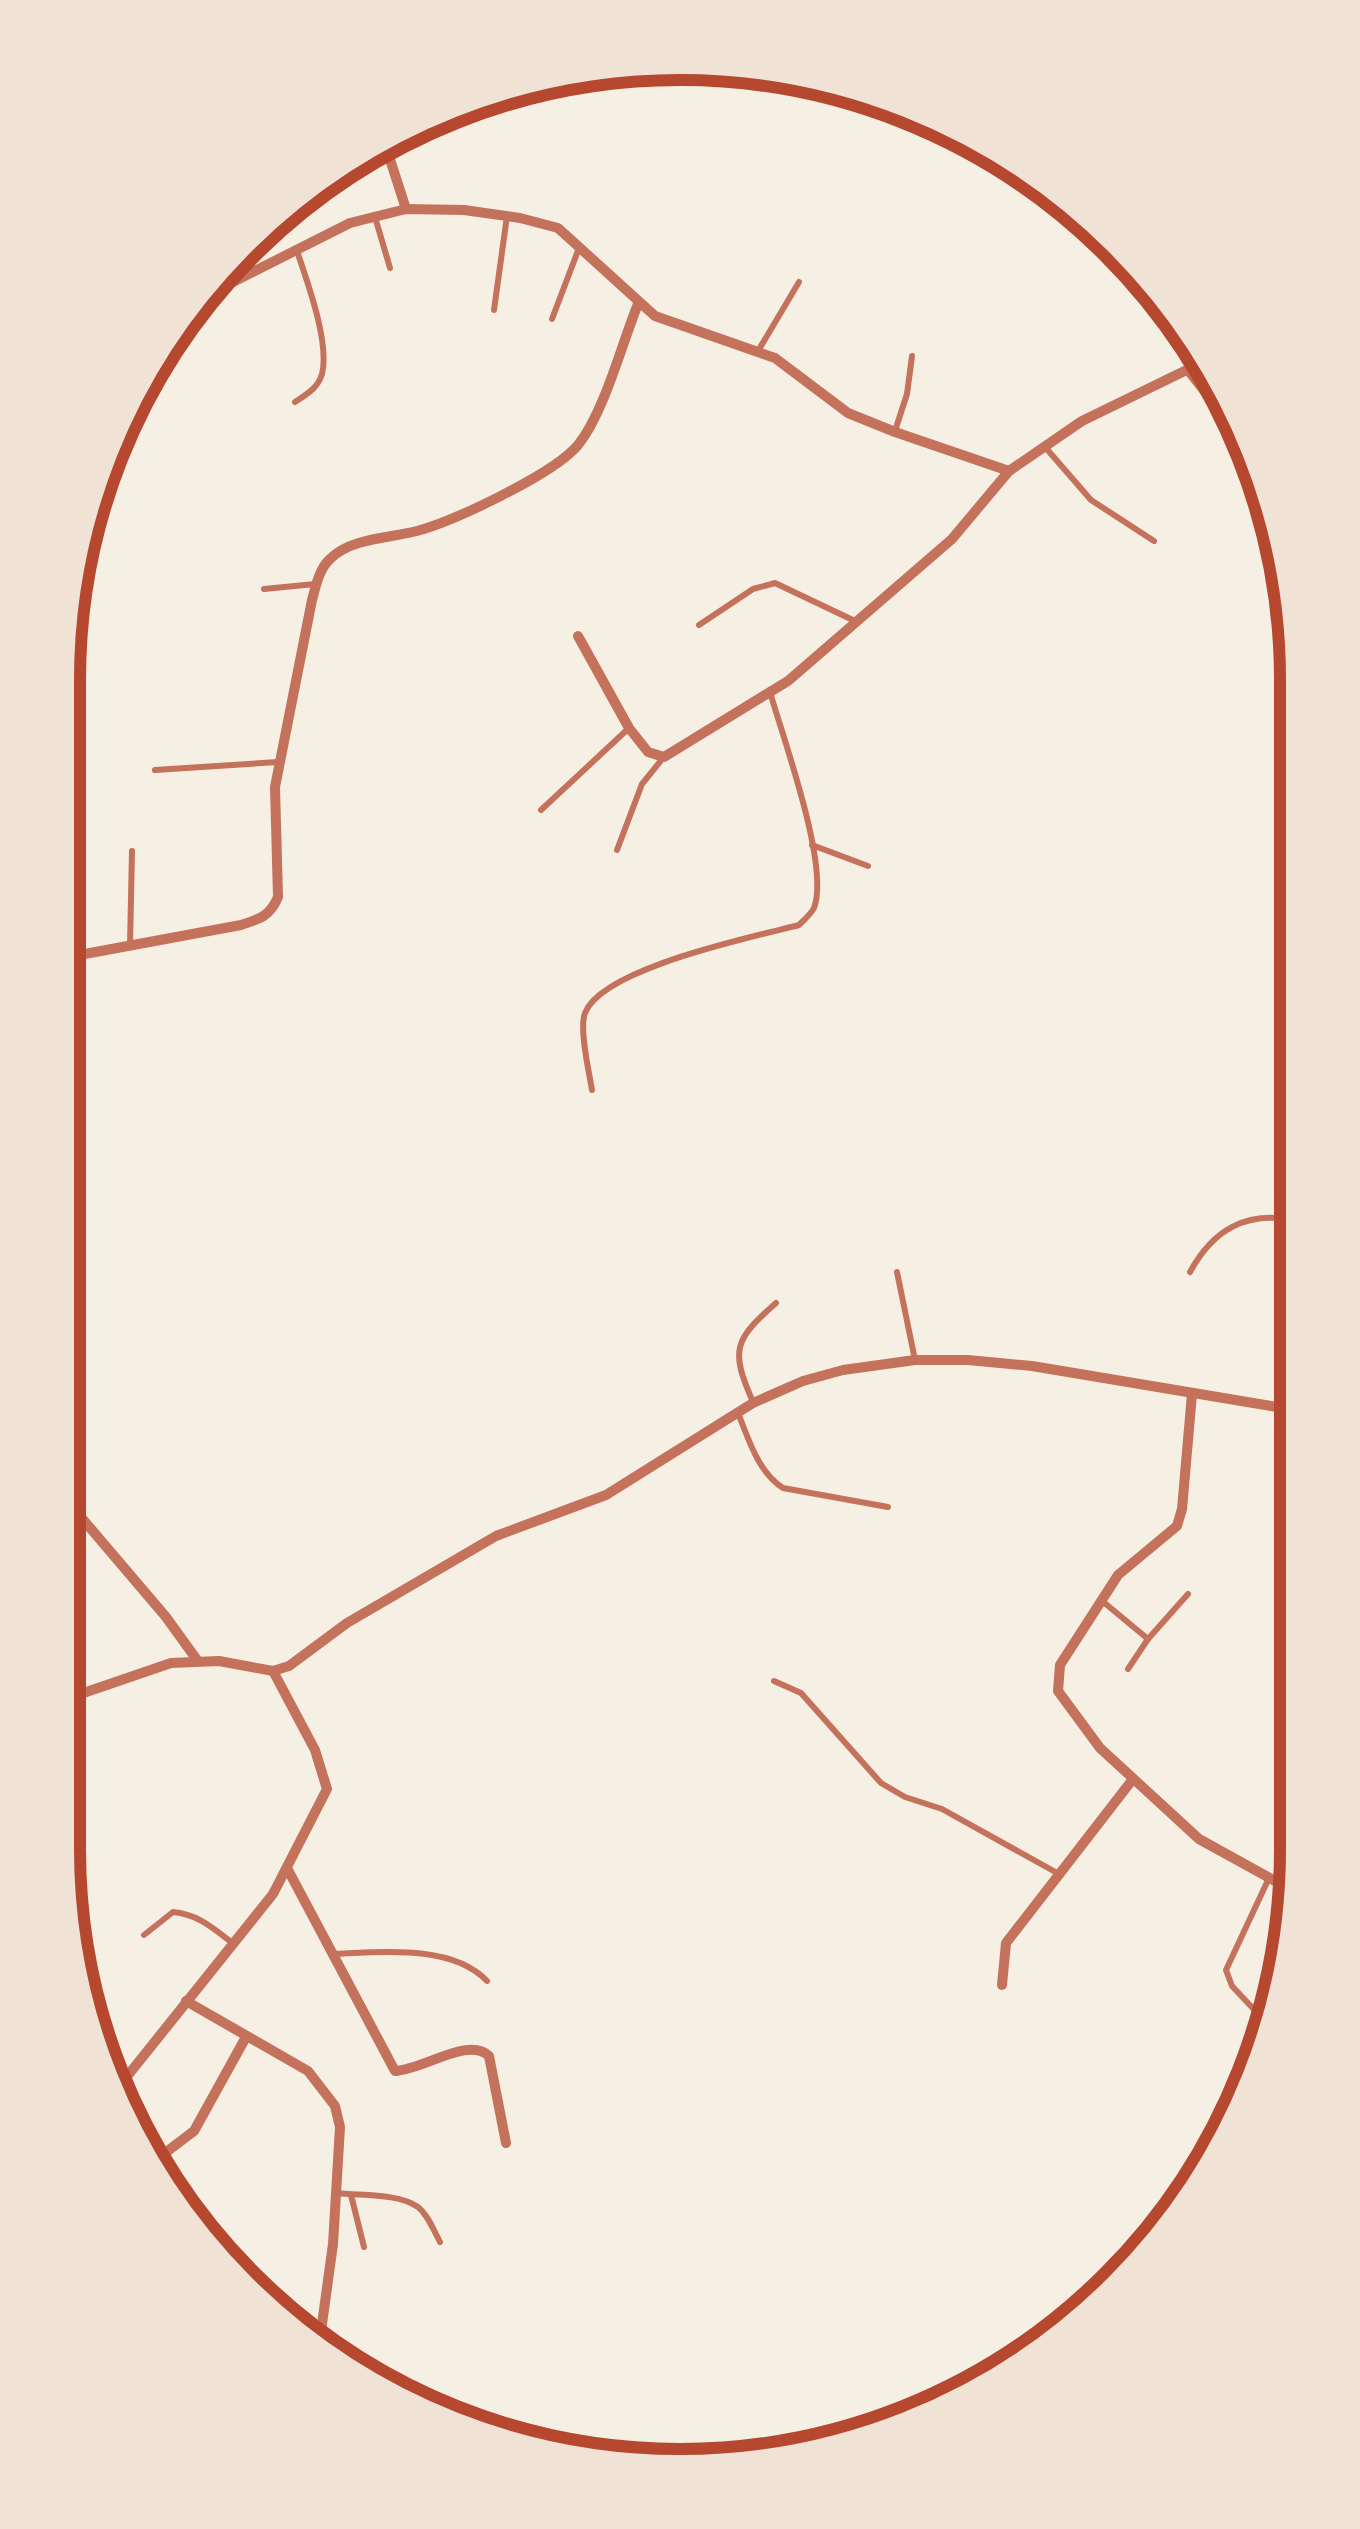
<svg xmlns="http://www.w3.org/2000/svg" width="1360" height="2529" viewBox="0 0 1360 2529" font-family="'Work Sans',sans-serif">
<rect width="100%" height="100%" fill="#f6efe4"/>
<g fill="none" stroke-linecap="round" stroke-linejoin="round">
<g stroke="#c5725c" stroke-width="6">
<path d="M 375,217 L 390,268"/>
<path d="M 494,310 L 507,216"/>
<path d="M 552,319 L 579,248"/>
<path d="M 758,351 L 799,282"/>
<path d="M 1186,371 L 1254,456"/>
<path d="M 295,402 C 307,394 318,388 322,374 C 330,343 307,281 297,251"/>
<path d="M 895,431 L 907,394 L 912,356"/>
<path d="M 1045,447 L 1091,500 L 1154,541"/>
<path d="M 264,589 L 315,584"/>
<path d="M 699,625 L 753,589 L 775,583 L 855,621"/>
<path d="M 155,770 L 278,762"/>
<path d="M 541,810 L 629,728"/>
<path d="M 812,845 L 868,866"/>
<path d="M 617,850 L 642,784 L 663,758"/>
<path d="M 130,945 L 132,851"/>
<path d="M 592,1090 C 589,1072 579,1028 585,1013 C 602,968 753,937 799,925 C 804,920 811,914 814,908 C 830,866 783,738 770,692"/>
<path d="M 897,1272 L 915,1360"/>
<path d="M 1190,1272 C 1213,1230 1245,1211 1294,1220"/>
<path d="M 753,1402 C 730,1350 734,1340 776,1303"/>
<path d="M 1283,1407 L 1295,1380"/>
<path d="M 738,1413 C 749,1440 758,1472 783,1488 L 888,1507"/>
<path d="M 1101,1600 L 1148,1639"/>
<path d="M 1128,1669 L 1148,1639 L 1188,1594"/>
<path d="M 774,1681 L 801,1693 L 881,1783 L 905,1797 L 942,1809 L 1059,1874"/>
<path d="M 144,1935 L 173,1912 C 198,1914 214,1929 234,1944"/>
<path d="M 334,1954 C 381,1952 452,1944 487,1981"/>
<path d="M 1262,2018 L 1232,1986 L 1226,1970 L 1269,1878"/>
<path d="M 337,2193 C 361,2196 398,2193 418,2207 C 428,2215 434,2231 440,2242"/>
<path d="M 351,2195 L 364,2247"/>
</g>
<g stroke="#c5725c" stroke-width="10">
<path d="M 387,150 L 406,209"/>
<path d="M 215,291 L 350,223 L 406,209 L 464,210 L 520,218 L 558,228 L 655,316 L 775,358 L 848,413 L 895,432 L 1009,471"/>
<path d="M 578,636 L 629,728 L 648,752 L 664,757 L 788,681 L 952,539 L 1009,471 L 1082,421 L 1203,362"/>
<path d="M 63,958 L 241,925 C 260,919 270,916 278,897 L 275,787 L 312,600 C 316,586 319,569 330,559 C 351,538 390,538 417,531 C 454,521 554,474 578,445 C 604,413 622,343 638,304"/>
<path d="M 1192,1394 L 1182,1509 L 1177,1526 L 1118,1575 L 1060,1665 L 1058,1691 L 1100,1748 L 1199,1839 L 1295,1892"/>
<path d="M 63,1496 L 166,1617 L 197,1660"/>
<path d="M 63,1700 L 171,1663 L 219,1661 L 273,1671 L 289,1666 L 347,1623 L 496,1536 L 606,1495 L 753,1403 L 803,1381 L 843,1370 L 915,1360 L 968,1360 L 1032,1366 L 1295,1410"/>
<path d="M 287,1868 L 395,2071 C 423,2070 469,2036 489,2056 L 506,2143"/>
<path d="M 1002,1985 L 1006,1943 L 1133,1779"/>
<path d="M 186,2001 L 308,2071 L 335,2106 L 340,2127 L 333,2244 L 319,2346"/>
<path d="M 117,2089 L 273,1894 L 327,1789 L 315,1750 L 273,1671"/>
<path d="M 158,2165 L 165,2153 L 194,2131 L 246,2037"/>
</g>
</g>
<path d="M0 0H1360V2529H0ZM680 80H680A600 600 0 0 1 1280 680V1849A600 600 0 0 1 680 2449H680A600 600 0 0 1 80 1849V680A600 600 0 0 1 680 80Z" fill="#f1e2d6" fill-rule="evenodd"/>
<path fill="none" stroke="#b5482f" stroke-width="12" d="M680 80H680A600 600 0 0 1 1280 680V1849A600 600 0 0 1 680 2449H680A600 600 0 0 1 80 1849V680A600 600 0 0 1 680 80Z"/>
</svg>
